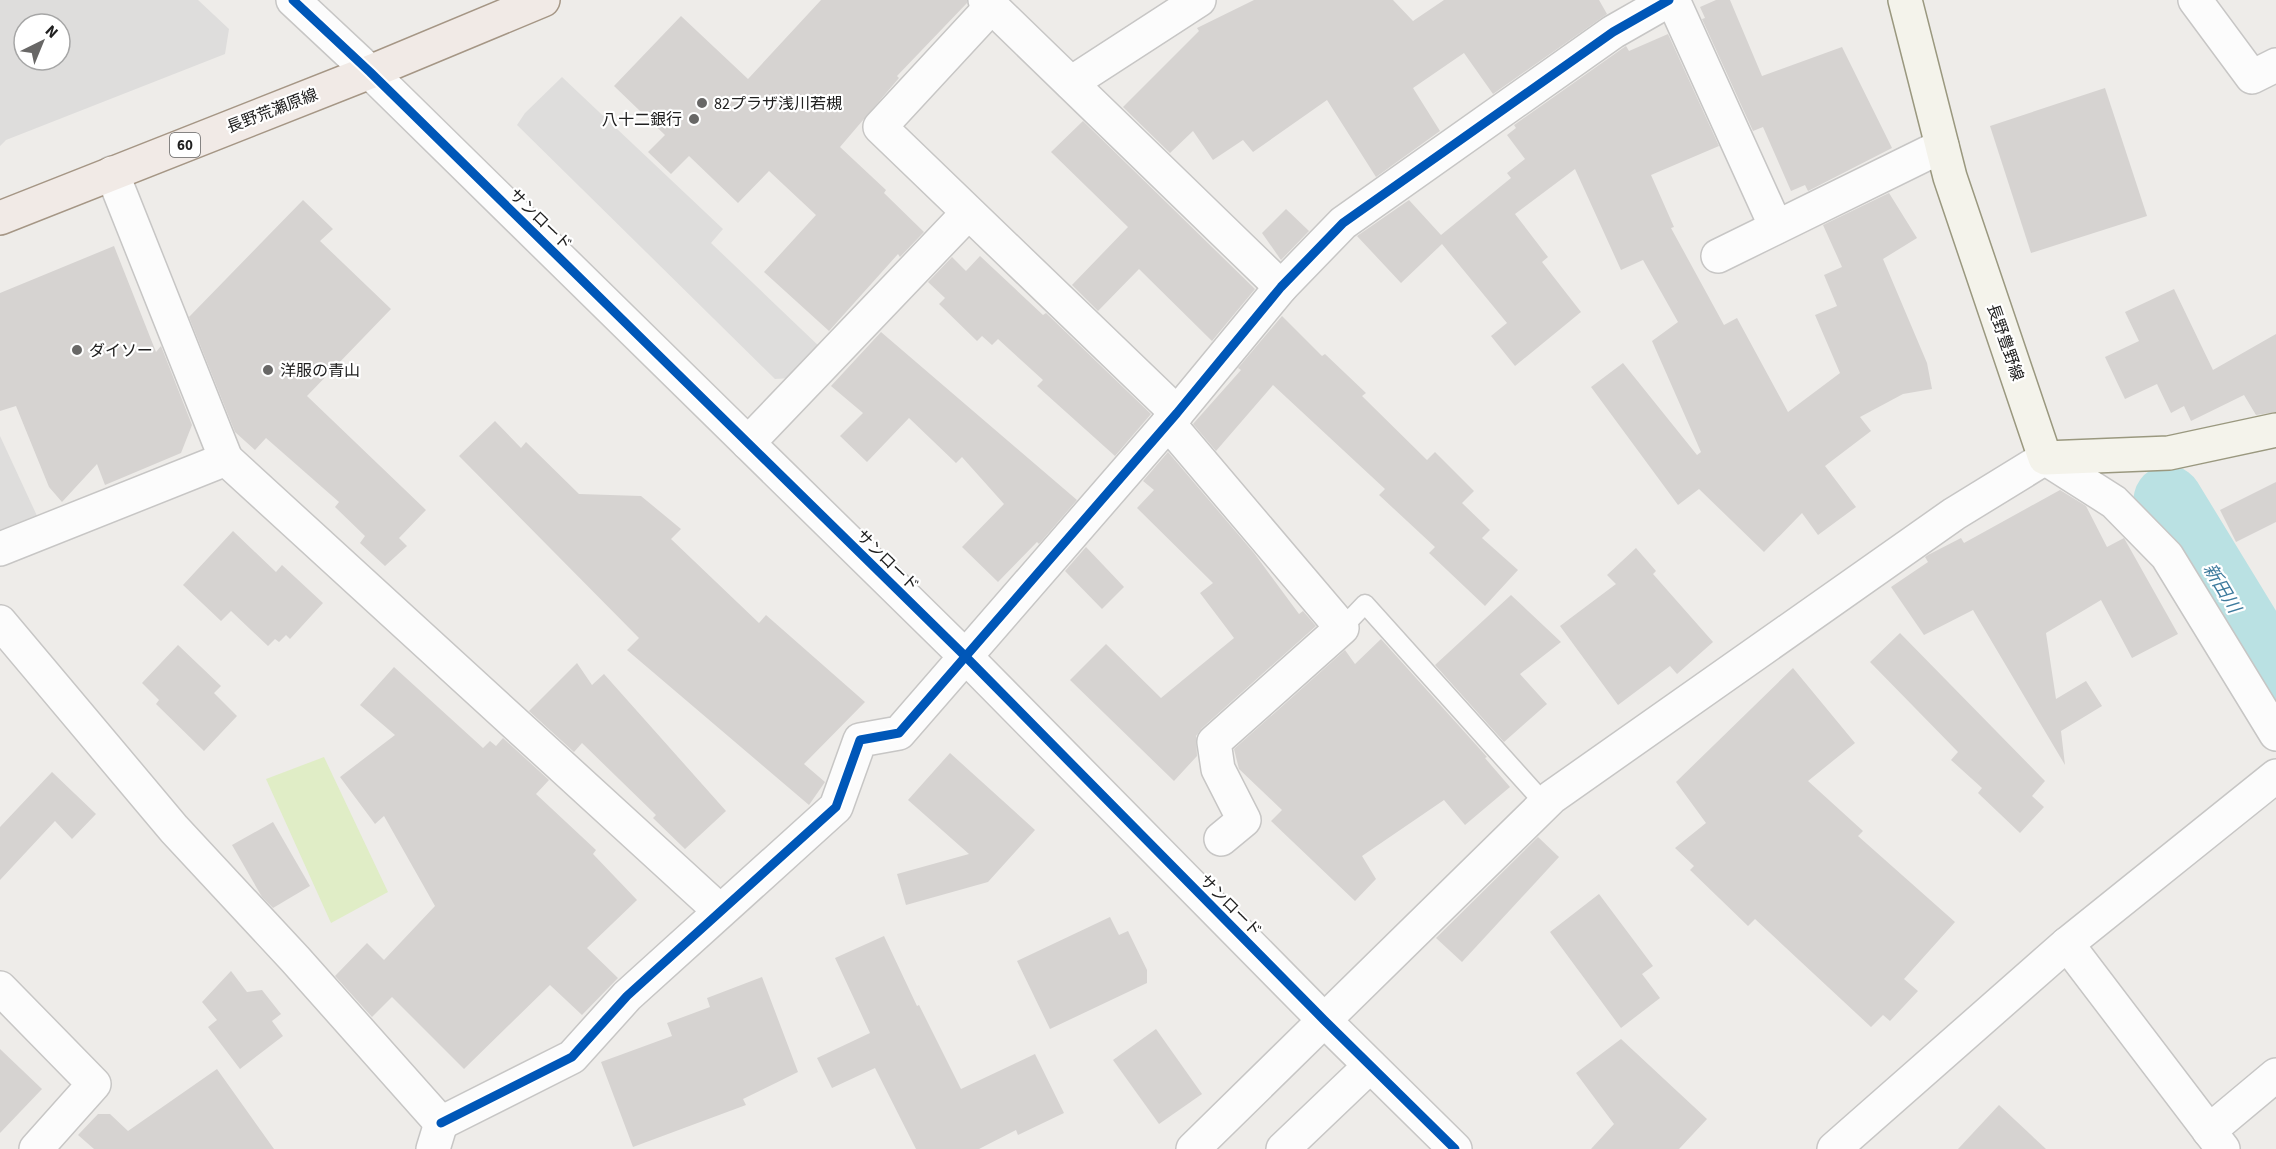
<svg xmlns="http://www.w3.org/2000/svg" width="2276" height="1149" viewBox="0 0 2276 1149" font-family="'Source Sans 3','Noto Sans JP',sans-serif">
<rect width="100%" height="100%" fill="#eeece9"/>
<path fill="#e0edc6" d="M 324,757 L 388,892 L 331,923 L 266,779 Z"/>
<g fill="#dedddc" fill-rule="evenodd">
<path d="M 0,0 L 198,0 L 229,29 L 225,54 L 6,140 L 0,146 ZM 24,24 L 60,24 L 60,60 L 24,60 Z"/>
<path d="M 562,77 L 723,229 L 711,243 L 822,349 L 792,378 L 775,379 L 517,125 L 525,113 Z"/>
<path d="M 0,436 L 38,518 L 0,534 Z"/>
</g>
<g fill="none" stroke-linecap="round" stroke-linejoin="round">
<path stroke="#bae1e3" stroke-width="69" d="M 2168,500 L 2276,677"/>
</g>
<g fill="#d6d3d1">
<path d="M 821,0 L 967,0 L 967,3 L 897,76 L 899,78 L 840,147 L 886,190 L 884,193 L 924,232 L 900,257 L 898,254 L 829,331 L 764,272 L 816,215 L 769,171 L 738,203 L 689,156 L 671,174 L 648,152 L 665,135 L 614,86 L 681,16 L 748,79 Z"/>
<path d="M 1254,0 L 1393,0 L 1413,21 L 1444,0 L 1599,0 L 1607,14 L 1493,94 L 1464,53 L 1413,88 L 1440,131 L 1376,177 L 1327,100 L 1253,152 L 1243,140 L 1213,160 L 1193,131 L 1170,153 L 1123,107 L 1199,31 L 1197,28 Z"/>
<path d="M 1716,0 L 1730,0 L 1762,76 L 1842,47 L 1892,148 L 1808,191 L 1805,185 L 1791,191 L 1763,127 L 1753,131 L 1702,19 L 1705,18 L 1700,7 Z"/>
<path d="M 1668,34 L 1719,146 L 1651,175 L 1674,227 L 1671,228 L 1724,325 L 1737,318 L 1788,412 L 1840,373 L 1815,315 L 1837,306 L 1824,275 L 1842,267 L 1823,225 L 1889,193 L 1917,238 L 1883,259 L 1927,363 L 1932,389 L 1903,394 L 1860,417 L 1871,431 L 1825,466 L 1856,507 L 1818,535 L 1802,513 L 1764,552 L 1699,489 L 1678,505 L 1591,387 L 1623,363 L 1697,455 L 1701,452 L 1652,341 L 1678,322 L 1643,260 L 1621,270 L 1575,169 L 1515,214 L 1548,257 L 1542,262 L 1581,312 L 1515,366 L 1491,336 L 1507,323 L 1442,244 L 1401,283 L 1357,236 L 1409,200 L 1441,235 L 1511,178 L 1507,173 L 1525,159 L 1507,135 L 1516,128 L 1514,125 L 1623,48 L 1626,46 L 1629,51 Z"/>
<path d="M 2105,88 L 2147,216 L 2031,253 L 1990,126 Z"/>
<path d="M 1083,121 L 1255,289 L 1212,341 L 1139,269 L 1098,311 L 1072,285 L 1128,227 L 1051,152 Z"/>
<path d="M 303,200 L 333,229 L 320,241 L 391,309 L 307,396 L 426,510 L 399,538 L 407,546 L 385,566 L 360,543 L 365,536 L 335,507 L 339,502 L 266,438 L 255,450 L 235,432 L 189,317 Z"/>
<path d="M 1286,209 L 1309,231 L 1281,260 L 1262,233 Z"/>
<path d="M 114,246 L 156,352 L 161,346 L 192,425 L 181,453 L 105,485 L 97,464 L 62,502 L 49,487 L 16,406 L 0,411 L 0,293 Z"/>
<path d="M 980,256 L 1043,315 L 1046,313 L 1151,414 L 1115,456 L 1037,386 L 1043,380 L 998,339 L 992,345 L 982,336 L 977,341 L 939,304 L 945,298 L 928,282 L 952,257 L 966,271 Z"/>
<path d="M 2174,289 L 2213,370 L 2276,334 L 2276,412 L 2256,415 L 2244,395 L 2191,421 L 2184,406 L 2171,413 L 2157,384 L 2125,399 L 2105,357 L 2139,341 L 2125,312 Z"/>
<path d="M 1282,316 L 1322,356 L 1325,354 L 1366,393 L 1362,396 L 1427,460 L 1435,452 L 1474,491 L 1462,503 L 1490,530 L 1482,538 L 1518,570 L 1485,606 L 1429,553 L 1435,547 L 1379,495 L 1385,489 L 1273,385 L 1216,451 L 1193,424 L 1241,370 L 1238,368 Z"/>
<path d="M 881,332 L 1077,500 L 1039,544 L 1037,542 L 998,582 L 962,547 L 1004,504 L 962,457 L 956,463 L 909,418 L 867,462 L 840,436 L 863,413 L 831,386 Z"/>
<path d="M 495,421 L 521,448 L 526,442 L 579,494 L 641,496 L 681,529 L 671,539 L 759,623 L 766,615 L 865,702 L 804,764 L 825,782 L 809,805 L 627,650 L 639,638 L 459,456 Z"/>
<path d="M 1168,452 L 1254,553 L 1299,614 L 1303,611 L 1316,626 L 1202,728 L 1196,736 L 1197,756 L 1174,781 L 1070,680 L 1106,644 L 1161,698 L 1234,638 L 1200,593 L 1213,583 L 1137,508 L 1154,490 L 1143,481 Z"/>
<path d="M 2276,482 L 2276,522 L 2236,542 L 2220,510 Z"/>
<path d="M 2060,490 L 2086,506 L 2107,547 L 2124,538 L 2178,634 L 2132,658 L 2101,600 L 2046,633 L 2056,699 L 2086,681 L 2102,706 L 2061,731 L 2065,765 L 1973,610 L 1924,635 L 1891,587 L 1928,562 L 1925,557 L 1928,555 L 1961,538 L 1964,543 Z"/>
<path d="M 233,531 L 276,572 L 282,565 L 323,603 L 290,639 L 286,635 L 279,642 L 275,639 L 268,646 L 231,611 L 221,621 L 183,585 Z"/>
<path d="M 1086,547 L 1124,587 L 1102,609 L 1065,571 Z"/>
<path d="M 1636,548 L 1656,571 L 1653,574 L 1713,642 L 1677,674 L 1670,666 L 1618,705 L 1560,626 L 1616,584 L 1607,575 Z"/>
<path d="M 1511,595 L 1561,642 L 1520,674 L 1547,704 L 1504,742 L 1435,665 Z"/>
<path d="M 1900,633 L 2045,781 L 2032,796 L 2044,807 L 2020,833 L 1978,793 L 1982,788 L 1951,760 L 1958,752 L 1870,662 Z"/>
<path d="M 1381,639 L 1487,757 L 1485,758 L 1510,787 L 1465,825 L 1444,800 L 1362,856 L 1376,879 L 1355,901 L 1271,821 L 1282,810 L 1239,769 L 1234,749 L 1345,650 L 1355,664 Z"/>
<path d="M 178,645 L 221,686 L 214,693 L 237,716 L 204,751 L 156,704 L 159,700 L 142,683 Z"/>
<path d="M 577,663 L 592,685 L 604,674 L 726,811 L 685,849 L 653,818 L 656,815 L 582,743 L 574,752 L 529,711 Z"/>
<path d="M 394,667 L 483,748 L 490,741 L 496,746 L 503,738 L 549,780 L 536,794 L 596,850 L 593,854 L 637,900 L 587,948 L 618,978 L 582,1015 L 550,985 L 464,1069 L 392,997 L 372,1017 L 335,976 L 367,943 L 384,960 L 435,906 L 384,816 L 375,824 L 340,777 L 395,735 L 360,705 Z"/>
<path d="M 1793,668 L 1855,743 L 1808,781 L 1863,831 L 1858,836 L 1955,922 L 1904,979 L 1918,991 L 1890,1021 L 1883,1015 L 1871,1027 L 1755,919 L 1748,926 L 1690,870 L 1694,866 L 1675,848 L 1706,823 L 1676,782 Z"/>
<path d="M 950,753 L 1035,830 L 988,882 L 906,905 L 897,874 L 969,854 L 908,800 Z"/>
<path d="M 52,772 L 96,814 L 72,839 L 55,821 L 0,880 L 0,827 Z"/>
<path d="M 273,822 L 310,886 L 273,908 L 262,897 L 232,845 Z"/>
<path d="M 1538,837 L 1559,857 L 1462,962 L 1436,938 Z"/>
<path d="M 1599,894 L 1653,966 L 1642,974 L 1660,998 L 1621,1028 L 1550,932 Z"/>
<path d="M 1110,917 L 1119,935 L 1128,931 L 1147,970 L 1147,983 L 1050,1029 L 1017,961 Z"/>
<path d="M 884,936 L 917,1006 L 919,1005 L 961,1089 L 1035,1054 L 1064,1113 L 1018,1135 L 1016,1130 L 979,1149 L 916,1149 L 875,1068 L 832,1088 L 817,1058 L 870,1033 L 835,958 Z"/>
<path d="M 231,971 L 247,992 L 262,990 L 281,1014 L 272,1021 L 283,1036 L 240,1069 L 208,1027 L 217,1020 L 202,1002 Z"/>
<path d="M 762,977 L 798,1072 L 743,1099 L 746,1105 L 633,1147 L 601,1062 L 672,1036 L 667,1023 L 710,1007 L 707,998 Z"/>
<path d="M 1156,1029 L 1202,1094 L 1159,1124 L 1113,1060 Z"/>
<path d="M 1621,1039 L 1707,1119 L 1679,1149 L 1591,1149 L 1614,1124 L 1576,1073 Z"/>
<path d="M 0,1049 L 42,1089 L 0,1133 Z"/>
<path d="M 217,1069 L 274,1149 L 94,1149 L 78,1135 L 98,1114 L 110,1114 L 128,1131 Z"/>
<path d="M 1999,1105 L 2046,1149 L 1958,1149 Z"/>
</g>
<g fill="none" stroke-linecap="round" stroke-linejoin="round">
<defs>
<path id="service" d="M 1342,628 L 1365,604 L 1545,804"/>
<g id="minor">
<path d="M 985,0 L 1281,287"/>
<path d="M 1673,0 L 1776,227"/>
<path d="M 2195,0 L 2252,77 L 2276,65"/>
<path d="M 992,6 L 880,127 L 1177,413"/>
<path d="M 1071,83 L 1199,0"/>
<path d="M 112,173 L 226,459"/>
<path d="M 1718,256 L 1942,146"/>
<path d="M 1168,423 L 1342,628 L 1214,742 L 1218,769 L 1244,820 L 1221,839"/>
<path d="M 748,443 L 968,213"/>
<path d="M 2045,458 L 2114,502 L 2167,556 L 2276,734"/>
<path d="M 0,549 L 226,459 L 720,911"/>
<path d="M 0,622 L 174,829 L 295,959 L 441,1123"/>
<path d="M 2067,944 L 2223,1149"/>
<path d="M 0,988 L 94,1084 L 36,1149"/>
<path d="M 441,1123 L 572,1057 L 627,996 L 836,807 L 860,740 L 899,733 L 1177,413 L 1281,287 L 1343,223 L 1613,32 L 1669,0"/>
<path d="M 2209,1131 L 2276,1075"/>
<path d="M 433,1149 L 441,1123"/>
<path d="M 1283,1149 L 1370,1066"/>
<path d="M 1834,1149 L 2067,944 L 2276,776"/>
</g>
<g id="tertiary">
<path d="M 293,0 L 370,72 L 967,658 L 1324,1020 L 1455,1149"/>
<path d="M 1193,1149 L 1552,797 L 1954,514 L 2045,458"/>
</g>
<path id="secondary" d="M 1905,0 L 1950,177 L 2045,458 L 2169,453 L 2276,430"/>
<path id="primary" d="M 0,218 L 370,72 L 543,0"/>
</defs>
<use href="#service" stroke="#c7c6c5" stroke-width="21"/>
<use href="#minor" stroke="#c7c6c5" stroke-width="36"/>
<use href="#tertiary" stroke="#c7c6c5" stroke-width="36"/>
<use href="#secondary" stroke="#9a987f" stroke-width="36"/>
<use href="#primary" stroke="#a59685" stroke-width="36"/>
<use href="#service" stroke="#fcfcfc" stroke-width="18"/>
<use href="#minor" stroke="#fcfcfc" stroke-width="33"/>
<use href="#tertiary" stroke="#fcfcfc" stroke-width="33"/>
<use href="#secondary" stroke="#f4f3eb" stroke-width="33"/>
<use href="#primary" stroke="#f1eae6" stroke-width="33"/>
<defs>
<g id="cycleway">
<path d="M 293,0 L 370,72 L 967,658 L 1324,1020 L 1455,1149"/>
<path d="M 441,1123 L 572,1057 L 627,996 L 836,807 L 860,740 L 899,733 L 1177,413 L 1281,287 L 1343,223 L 1613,32 L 1669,0"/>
</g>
</defs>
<use href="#cycleway" stroke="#fff" stroke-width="13"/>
<use href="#cycleway" stroke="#0057b8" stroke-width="9"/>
</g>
<g fill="#686766" stroke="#fff" stroke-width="2">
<circle cx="702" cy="103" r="6"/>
<circle cx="694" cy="119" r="6"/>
<circle cx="77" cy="350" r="6"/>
<circle cx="268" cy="370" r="6"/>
</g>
<g text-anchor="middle" stroke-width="4.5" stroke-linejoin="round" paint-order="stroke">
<rect fill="#fff" stroke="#636363" stroke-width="1.5" x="170" y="133" width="30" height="24" rx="4.5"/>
<g font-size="15" font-weight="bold" fill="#202020">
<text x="185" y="150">60</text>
</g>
<g font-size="16" fill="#202020" stroke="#fff" text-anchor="start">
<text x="714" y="109">82プラザ浅川若槻</text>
<text x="682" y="125" text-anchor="end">八十二銀行</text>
<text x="89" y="356">ダイソー</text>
<text x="280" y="376">洋服の青山</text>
</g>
<g font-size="16" fill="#202020" stroke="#fff">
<text transform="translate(272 110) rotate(-21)" y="6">長野荒瀬原線</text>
<text transform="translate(541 219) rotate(44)" y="6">サンロード</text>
<text transform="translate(2006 342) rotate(71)" y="6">長野豊野線</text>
<text transform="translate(888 560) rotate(44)" y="6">サンロード</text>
<text transform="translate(1231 905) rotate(45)" y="6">サンロード</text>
</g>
<g font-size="18" font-style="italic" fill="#3e7b9d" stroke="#fff">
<text transform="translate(2222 588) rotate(59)" y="6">新田川</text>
</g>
</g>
<g transform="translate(42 42) rotate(43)"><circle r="28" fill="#ffffff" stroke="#a6a6a6" stroke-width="1.5"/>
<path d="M0-4.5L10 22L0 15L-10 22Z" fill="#686766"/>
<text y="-9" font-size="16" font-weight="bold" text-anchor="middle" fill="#202020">N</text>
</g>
</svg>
